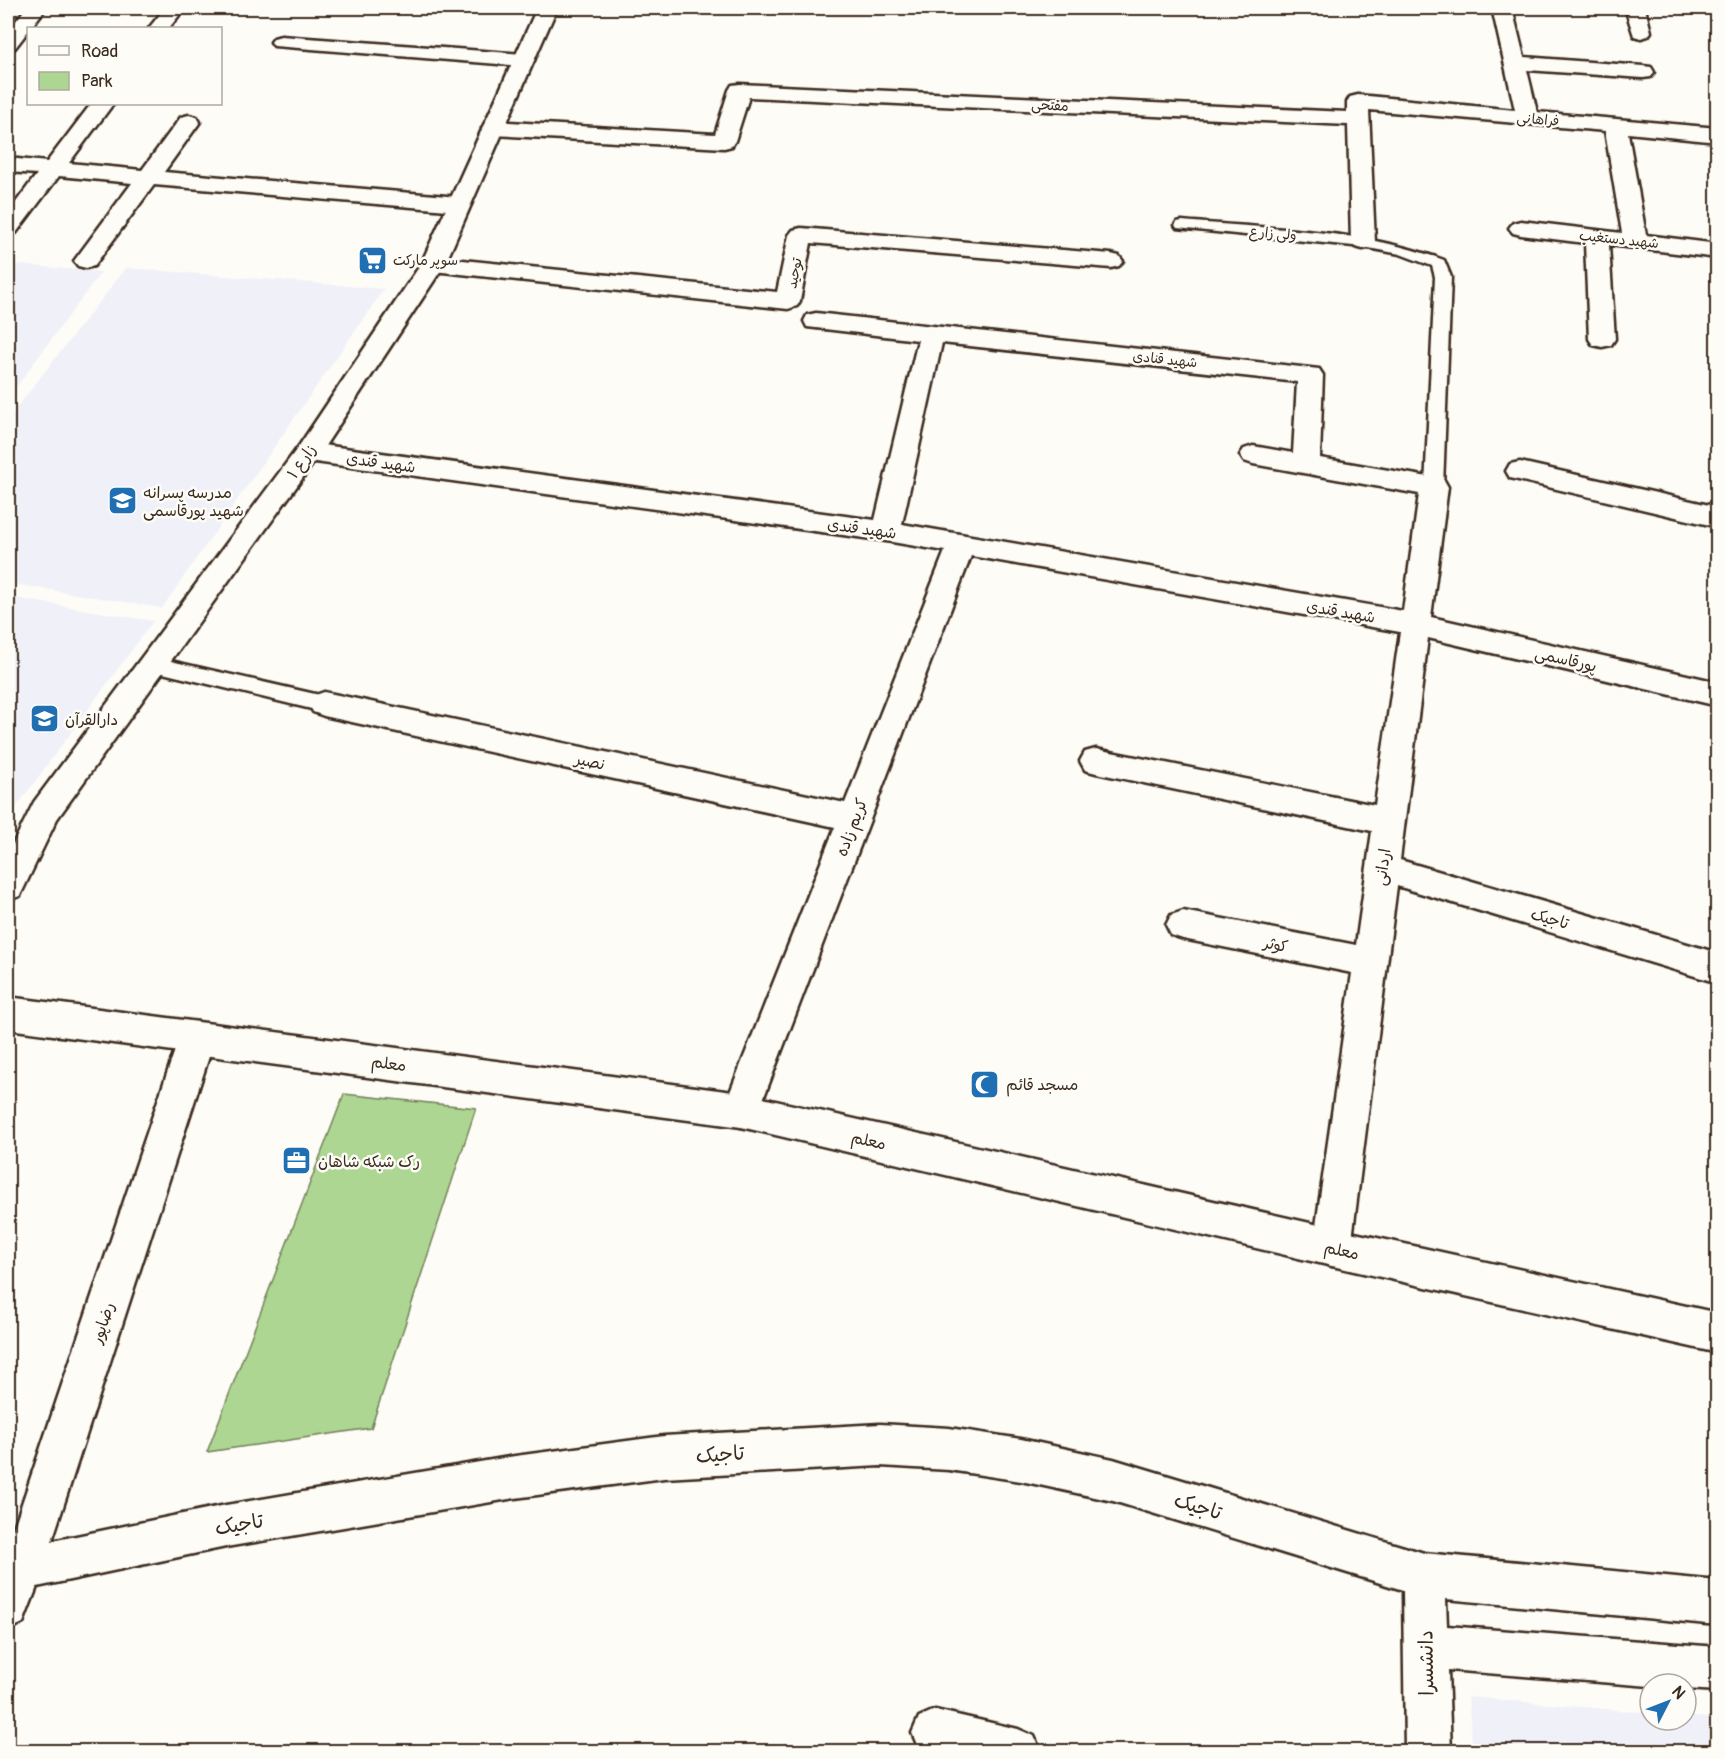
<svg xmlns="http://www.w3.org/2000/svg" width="1725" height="1759" viewBox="0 0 1725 1759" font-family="Pangolin,'Playpen Sans Arabic',sans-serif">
<rect width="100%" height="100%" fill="#fdfcf7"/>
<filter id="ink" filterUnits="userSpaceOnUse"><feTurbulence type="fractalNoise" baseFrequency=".0167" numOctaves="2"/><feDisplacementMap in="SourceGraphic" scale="12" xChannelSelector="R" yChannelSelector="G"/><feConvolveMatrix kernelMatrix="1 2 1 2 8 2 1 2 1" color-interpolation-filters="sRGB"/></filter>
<g filter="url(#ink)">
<g fill="#eff0f8">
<path d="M 8,264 L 101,272 L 8,398 Z"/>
<path d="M 126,268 L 384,289 L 162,608 L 8,583 L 8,419 Z"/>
<path d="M 8,597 L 153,621 L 8,818 Z"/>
<path d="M 1468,1697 L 1650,1713 L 1650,1720 L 1686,1720 L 1686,1716 L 1717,1719 L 1717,1751 L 1473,1751 Z"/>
</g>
<path fill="#aed693" stroke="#748058" stroke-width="1.5" d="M 344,1094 L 476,1108 L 371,1428 L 207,1452 Z"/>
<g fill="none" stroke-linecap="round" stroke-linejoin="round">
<defs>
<g id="service">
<path d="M 1182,221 C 1270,229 1361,229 1444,260 L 1451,277 L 1443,487 L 1440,491 L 1428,491 L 1425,487 L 1435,277 L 1432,266 L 1400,254 L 1363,247 L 1177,228 L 1175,225 L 1177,222 Z"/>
<path d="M 153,657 L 324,696 L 331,699 L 334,704 L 331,709 L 324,712 L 146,669 L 143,664 L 146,659 Z"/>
</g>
<g id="minor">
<path d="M 26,8 L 46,8 L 15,48 L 8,50 L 8,31 Z"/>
<path d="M 165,8 L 185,8 L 169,28 L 149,28 Z"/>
<path d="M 1492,8 L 1512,8 L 1524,57 L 1643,66 L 1651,67 L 1654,72 L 1651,77 L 1643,78 L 1527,70 L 1537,112 L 1718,128 L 1718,142 L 1628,133 L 1646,235 L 1718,244 L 1718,258 L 1609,245 L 1615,339 L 1611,345 L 1602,347 L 1593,345 L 1589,339 L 1585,243 L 1521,235 L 1513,233 L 1509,228 L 1513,223 L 1521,221 L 1622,233 L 1605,131 L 1369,110 L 1375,242 L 1371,247 L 1363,249 L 1355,247 L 1351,242 L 1348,125 L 749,97 L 735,141 L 732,146 L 724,148 L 493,135 L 485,133 L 482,128 L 485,123 L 493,121 L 715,134 L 729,90 L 732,85 L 740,84 L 1347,112 L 1347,102 L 1350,97 L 1358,95 L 1515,110 Z"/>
<path d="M 1625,8 L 1645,8 L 1651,32 L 1648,36 L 1641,38 L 1634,36 Z"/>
<path d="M 281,36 L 523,54 L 530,56 L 534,60 L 530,64 L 523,66 L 274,46 L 271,42 L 274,38 Z"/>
<path d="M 91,104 L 113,104 L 69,163 L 142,170 L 181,117 L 189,115 L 197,117 L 200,122 L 164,172 L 459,197 L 467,199 L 471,204 L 467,209 L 459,211 L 154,185 L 94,266 L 86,268 L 78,266 L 74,261 L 132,183 L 59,176 L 16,233 L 8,235 L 8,213 L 37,174 L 8,172 L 8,158 L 47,162 Z"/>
<path d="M 801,228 L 1111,254 L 1119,256 L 1123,261 L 1119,266 L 1111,268 L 811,243 L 800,301 L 797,306 L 788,309 L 433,271 L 424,269 L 421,264 L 424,259 L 433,257 L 777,292 L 789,235 L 793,230 Z"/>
<path d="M 816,313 L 1319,369 L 1323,375 L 1320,458 L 1434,478 L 1444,480 L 1448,487 L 1431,617 L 1718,682 L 1718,706 L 1428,638 L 1400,860 L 1718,953 L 1718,983 L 1397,886 L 1351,1247 L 1346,1260 L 1332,1266 L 1318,1260 L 1313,1247 L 1352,973 L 1183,939 L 1171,935 L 1166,925 L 1171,915 L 1183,911 L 1356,945 L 1372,831 L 1096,773 L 1085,770 L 1080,761 L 1085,752 L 1096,749 L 1375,805 L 1400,632 L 971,556 L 759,1110 L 754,1122 L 741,1127 L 728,1122 L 723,1110 L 835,827 L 324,716 L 313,712 L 309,704 L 313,696 L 324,692 L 845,803 L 945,551 L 886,541 L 308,461 L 299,458 L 295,452 L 299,446 L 308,443 L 875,520 L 918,340 L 807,327 L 804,321 L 807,315 ZM 942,343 L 1297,382 L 1293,453 L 1253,446 L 1244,449 L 1240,455 L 1244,461 L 1253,464 L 1419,494 L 1403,611 L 902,524 Z"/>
<path d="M 1520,462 L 1718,507 L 1718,527 L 1510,478 L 1506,471 L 1510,464 Z"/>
<path d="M 197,1022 L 209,1027 L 215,1038 L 52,1541 L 226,1505 L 515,1456 L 664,1436 L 880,1424 L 949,1428 L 1021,1439 L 1113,1459 L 1424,1553 L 1718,1581 L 1718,1625 L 1446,1599 L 1447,1626 L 1718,1647 L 1718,1691 L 1686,1689 L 1686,1684 L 1650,1684 L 1650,1686 L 1448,1670 L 1451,1752 L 1405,1752 L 1403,1590 L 1113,1501 L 1021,1481 L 949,1470 L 880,1466 L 664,1478 L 515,1498 L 226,1547 L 37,1587 L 23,1623 L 8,1630 L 8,1545 L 179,1038 L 185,1027 Z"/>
<path d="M 935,1710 L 1018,1729 L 1034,1736 L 1041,1752 L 925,1752 L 919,1749 L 912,1733 L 919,1717 Z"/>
</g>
<g id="tertiary">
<path d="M 537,8 L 557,8 L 445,264 L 317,458 L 57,819 L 20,896 L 8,900 L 8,854 L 34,802 L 299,446 L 421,264 Z"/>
<path d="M 8,997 L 741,1093 L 1332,1228 L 1718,1313 L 1718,1353 L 1332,1266 L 741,1127 L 8,1029 Z"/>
</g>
</defs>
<use href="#service" stroke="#3b2a1e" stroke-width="5"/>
<use href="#minor" stroke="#3b2a1e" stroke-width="5"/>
<use href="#tertiary" stroke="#3b2a1e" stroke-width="5"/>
<use href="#service" fill="#fdfcf7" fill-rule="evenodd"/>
<use href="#minor" fill="#fdfcf7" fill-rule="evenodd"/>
<use href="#tertiary" fill="#fdfcf7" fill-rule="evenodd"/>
</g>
</g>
<defs>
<symbol id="supermarket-square" viewBox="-11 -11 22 22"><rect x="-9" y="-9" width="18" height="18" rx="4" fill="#1f6fb2" stroke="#fdfcf7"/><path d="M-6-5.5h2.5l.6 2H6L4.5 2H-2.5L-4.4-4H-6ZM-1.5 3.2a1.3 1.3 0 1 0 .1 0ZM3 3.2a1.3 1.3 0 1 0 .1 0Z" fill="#fff"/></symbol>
<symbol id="school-square" viewBox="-11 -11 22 22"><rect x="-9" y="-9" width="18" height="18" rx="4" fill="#1f6fb2" stroke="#fdfcf7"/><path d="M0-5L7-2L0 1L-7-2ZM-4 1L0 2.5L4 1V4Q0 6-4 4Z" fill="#fff"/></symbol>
<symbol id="mosque-square" viewBox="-11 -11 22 22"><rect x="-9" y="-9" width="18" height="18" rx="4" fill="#1f6fb2" stroke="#fdfcf7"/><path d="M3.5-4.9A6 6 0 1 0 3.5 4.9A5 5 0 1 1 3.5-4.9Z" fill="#fff"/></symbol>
<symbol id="office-square" viewBox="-11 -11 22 22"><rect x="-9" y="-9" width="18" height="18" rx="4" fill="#1f6fb2" stroke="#fdfcf7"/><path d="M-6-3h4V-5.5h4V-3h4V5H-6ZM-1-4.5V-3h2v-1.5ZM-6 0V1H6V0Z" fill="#fff"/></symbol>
</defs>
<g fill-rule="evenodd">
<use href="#supermarket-square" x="356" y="244" width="33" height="33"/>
<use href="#school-square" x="106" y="484" width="33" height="33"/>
<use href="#school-square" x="28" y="702" width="33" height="33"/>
<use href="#mosque-square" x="968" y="1068" width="33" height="33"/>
<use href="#office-square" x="280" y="1144" width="33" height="33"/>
</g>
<g text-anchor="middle" stroke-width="5" stroke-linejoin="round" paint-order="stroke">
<g font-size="14" fill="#3b2a1e" stroke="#fdfcf7">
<text transform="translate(1050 105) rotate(3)" y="5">مفتحی</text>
<text transform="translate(1538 119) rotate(5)" y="5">فراهانی</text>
<text transform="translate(1273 233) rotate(5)" y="5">ولی زارع</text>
<text transform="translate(1619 239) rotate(6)" y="5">شهید دستغیب</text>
<text transform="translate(794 273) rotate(-79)" y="5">توحید</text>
<text transform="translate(1165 359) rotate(6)" y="5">شهید قنادی</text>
</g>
<g font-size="14" fill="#3b2a1e" stroke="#fdfcf7" text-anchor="start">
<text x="393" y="265">سوپر مارکت</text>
</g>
<g font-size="16" fill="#3b2a1e" stroke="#fdfcf7">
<text transform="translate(301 461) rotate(-55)" y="6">زارع ۱</text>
<text transform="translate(381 462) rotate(8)" y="6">شهید قندی</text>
<text transform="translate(862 528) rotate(8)" y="6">شهید قندی</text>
<text transform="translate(1341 611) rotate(10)" y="6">شهید قندی</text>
<text transform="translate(1566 659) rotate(13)" y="6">پورقاسمی</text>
<text transform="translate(590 761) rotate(12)" y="6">نصیر</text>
<text transform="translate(851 827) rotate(-69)" y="6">کریم زاده</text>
<text transform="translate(1382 867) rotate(-82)" y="6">اردانی</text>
<text transform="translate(1550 918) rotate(16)" y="6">تاجیک</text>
<text transform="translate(1276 944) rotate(11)" y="6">کوثر</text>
<text transform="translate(389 1063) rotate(8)" y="6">معلم</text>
<text transform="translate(869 1140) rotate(13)" y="6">معلم</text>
<text transform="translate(1342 1250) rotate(13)" y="6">معلم</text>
<text transform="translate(102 1323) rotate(-72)" y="6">رضاپور</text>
</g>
<g font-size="16" fill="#3b2a1e" stroke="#fdfcf7" text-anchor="start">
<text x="143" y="498">مدرسه پسرانه<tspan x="143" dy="18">شهید پورقاسمی</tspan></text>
<text x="65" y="725">دارالقرآن</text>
<text x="1006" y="1090">مسجد قائم</text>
<text x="318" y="1167">رک شبکه شاهان</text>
</g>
<g font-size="20" fill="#3b2a1e" stroke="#fdfcf7">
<text transform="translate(720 1454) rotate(-4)" y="7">تاجیک</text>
<text transform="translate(1198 1506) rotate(17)" y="7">تاجیک</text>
<text transform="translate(239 1524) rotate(-10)" y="7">تاجیک</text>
<text transform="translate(1426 1663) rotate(-91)" y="7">دانشسرا</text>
</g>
</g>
<rect width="1725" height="1759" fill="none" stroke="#fdfcf7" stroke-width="30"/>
<rect x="15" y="15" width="1695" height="1729" fill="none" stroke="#3b2a1e" stroke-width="2" filter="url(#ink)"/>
<rect x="27" y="27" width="195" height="78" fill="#fdfcf7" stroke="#afa8a0" stroke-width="1.5"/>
<rect x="39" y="46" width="30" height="9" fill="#fdfcf7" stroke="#afa8a0" stroke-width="1.5"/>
<text x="81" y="57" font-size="18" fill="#3b2a1e">Road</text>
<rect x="39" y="72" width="30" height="18" fill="#aed693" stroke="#afa8a0" stroke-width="1.5"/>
<text x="81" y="87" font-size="18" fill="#3b2a1e">Park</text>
<g transform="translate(1668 1702) rotate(48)"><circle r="28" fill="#fdfcf7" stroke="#afa8a0" stroke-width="1.5"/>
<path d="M0-4.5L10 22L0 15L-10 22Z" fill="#1f6fb2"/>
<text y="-9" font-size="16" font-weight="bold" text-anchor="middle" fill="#3b2a1e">N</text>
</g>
</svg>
